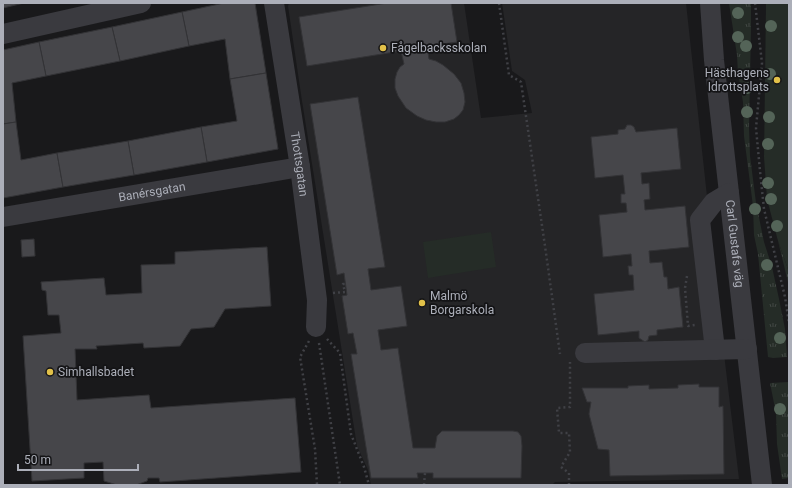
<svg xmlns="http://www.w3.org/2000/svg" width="792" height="488" viewBox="0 0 792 488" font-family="Roboto,sans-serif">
<defs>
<pattern id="grass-tufts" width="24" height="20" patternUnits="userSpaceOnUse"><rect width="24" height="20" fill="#252c27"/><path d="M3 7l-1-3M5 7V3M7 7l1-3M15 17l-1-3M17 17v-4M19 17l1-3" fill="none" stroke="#424844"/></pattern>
</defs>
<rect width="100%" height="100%" fill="#19191b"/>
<path fill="#252527" d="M 289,3 L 464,3 L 481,118 L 532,113 L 525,80 L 512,71 L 502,3 L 686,3 L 725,362 L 739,479 L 555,482 L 552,485 L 371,485 L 368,470 L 357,446 L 302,101 L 288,6 Z"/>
<g fill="url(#grass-tufts)">
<path d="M 729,3 L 751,3 L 751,28 L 749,128 L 750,156 L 756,203 L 764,242 L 772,267 L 779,299 L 785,329 L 787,357 L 773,358 L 768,357 L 758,254 L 754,235 L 753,206 L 744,136 L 743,102 L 738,73 L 737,55 Z"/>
<path d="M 778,241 L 789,272 L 789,286 Z"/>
<path d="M 789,382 L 789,478 L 782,479 L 777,444 L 776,413 L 770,383 Z"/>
</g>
<g fill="#252c27">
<path d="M 766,3 L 789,3 L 789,272 L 778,241 L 767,199 L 764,157 Z"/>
<path d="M 491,232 L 496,267 L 428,278 L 423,242 Z"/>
</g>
<g fill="#46464a" stroke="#333336">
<path d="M 3,3 L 24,3 L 3,8 Z"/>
<path d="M 224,3 L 255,3 L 266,73 L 230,79 L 225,39 L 189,46 L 182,12 Z"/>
<path d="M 387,3 L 451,3 L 457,42 L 427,46 L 429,59 L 436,61 L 443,65 L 454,74 L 461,83 L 464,93 L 465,102 L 463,110 L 459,115 L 454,119 L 445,122 L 436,122 L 426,120 L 417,116 L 406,108 L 398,96 L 395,88 L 395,79 L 397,72 L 400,67 L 404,64 L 401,51 L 307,66 L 299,17 Z"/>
<path d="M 182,12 L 189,46 L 120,61 L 112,27 Z"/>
<path d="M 112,27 L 120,61 L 46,76 L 39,42 Z"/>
<path d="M 39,42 L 46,76 L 12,83 L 16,122 L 3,124 L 3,50 Z"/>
<path d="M 266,73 L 278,149 L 207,162 L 201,127 L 237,121 L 230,79 Z"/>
<path d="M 358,97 L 385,267 L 368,269 L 371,290 L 401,286 L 407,326 L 378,330 L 381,350 L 398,348 L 413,448 L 435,448 L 437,436 L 442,431 L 513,431 L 518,432 L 521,436 L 522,446 L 521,478 L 433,478 L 433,473 L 417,473 L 418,478 L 371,478 L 351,354 L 357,354 L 353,333 L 348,334 L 342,296 L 347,295 L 344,273 L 337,275 L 310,104 Z"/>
<path d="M 16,122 L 21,160 L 57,153 L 63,187 L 3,198 L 3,124 Z"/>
<path d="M 627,125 L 631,125 L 634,127 L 636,132 L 677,128 L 681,169 L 641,173 L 642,184 L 649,183 L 650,199 L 644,200 L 645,210 L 685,206 L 689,247 L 649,251 L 650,263 L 662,262 L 664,277 L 667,277 L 668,289 L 679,287 L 683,327 L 657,330 L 657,335 L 649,336 L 648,340 L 645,342 L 639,338 L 639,331 L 598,335 L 594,294 L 634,290 L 633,275 L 629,275 L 628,266 L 632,266 L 631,254 L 603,257 L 599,215 L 627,212 L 626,203 L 621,203 L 621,194 L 625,194 L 623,175 L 595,178 L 591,137 L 618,134 L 618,130 L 625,129 Z"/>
<path d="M 201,127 L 207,162 L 134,175 L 128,141 Z"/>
<path d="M 128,141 L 134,175 L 63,187 L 57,153 Z"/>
<path d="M 34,239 L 35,256 L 22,257 L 21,240 Z"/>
<path d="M 267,247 L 271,306 L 225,309 L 214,327 L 191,329 L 180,346 L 144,348 L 143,343 L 96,346 L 97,349 L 75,349 L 77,400 L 149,395 L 151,408 L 295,398 L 301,472 L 160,482 L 159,478 L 148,478 L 147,481 L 136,485 L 117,485 L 104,481 L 103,462 L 84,463 L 84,478 L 32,481 L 23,336 L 61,333 L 59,315 L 48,315 L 46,291 L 42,290 L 41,282 L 104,278 L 106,295 L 142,293 L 141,265 L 175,264 L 175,252 Z"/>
<path d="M 699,384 L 699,387 L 719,387 L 719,407 L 723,406 L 724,474 L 610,476 L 609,450 L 598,449 L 589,414 L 591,402 L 587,402 L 582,388 L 628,388 L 628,386 L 649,385 L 649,389 L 678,388 L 678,385 Z"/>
</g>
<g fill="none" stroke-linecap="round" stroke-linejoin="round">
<g stroke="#404146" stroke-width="2.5" stroke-dasharray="2 3" stroke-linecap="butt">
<path d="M 499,3 L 509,75 L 521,82 L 545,246 L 560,354"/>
<path d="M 755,3 L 762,63 L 756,128 L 760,171 L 764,209 L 785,297 L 789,323"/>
<path d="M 687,276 L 685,288 L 688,326 L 695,325"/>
<path d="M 333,293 L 345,292 L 343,284 L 346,284"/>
<path d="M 327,339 L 340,353 L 351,434 L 364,467 L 369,485"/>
<path d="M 309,341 L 300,357 L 315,449 L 317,485"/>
<path d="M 319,343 L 340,485"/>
<path d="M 424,485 L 425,473"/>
<path d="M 569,485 L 569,473 L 561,467 L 570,452 L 569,433 L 559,433 L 557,408 L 570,407 L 570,362"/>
</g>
<g stroke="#3a3a3f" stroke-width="20">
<path id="s1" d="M 274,3 L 300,167 L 317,300 L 316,327"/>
<path id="s2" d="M 710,3 L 714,60 L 762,485"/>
<path d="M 3,34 L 141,3"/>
<path id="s3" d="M 3,217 L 300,167"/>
<path d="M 715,350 L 700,220 L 714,202 L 729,193"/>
<path d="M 585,353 L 747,349"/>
</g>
</g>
<g fill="#546458">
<circle cx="738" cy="13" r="6"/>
<circle cx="771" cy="26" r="6"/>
<circle cx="738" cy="37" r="6"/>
<circle cx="746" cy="46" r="6"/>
<circle cx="770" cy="74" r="6"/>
<circle cx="747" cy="88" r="6"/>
<circle cx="747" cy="112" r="6"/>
<circle cx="769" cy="117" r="6"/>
<circle cx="768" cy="144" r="6"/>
<circle cx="768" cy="183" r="6"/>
<circle cx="771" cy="199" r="6"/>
<circle cx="755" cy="209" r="6"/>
<circle cx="777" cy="226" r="6"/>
<circle cx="767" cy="265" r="6"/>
<circle cx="780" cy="338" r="6"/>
<circle cx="780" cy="409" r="6"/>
</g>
<g fill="#e2c149" stroke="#141416" stroke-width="1.5">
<circle cx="383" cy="48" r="4"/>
<circle cx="777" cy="80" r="4"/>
<circle cx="422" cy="303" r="4"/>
<circle cx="50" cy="372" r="4"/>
</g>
<g text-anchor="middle" stroke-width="3.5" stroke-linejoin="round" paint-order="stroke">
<g font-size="12" fill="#acafb9" stroke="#141416" text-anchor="start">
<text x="391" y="52">Fågelbacksskolan</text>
<text x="769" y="77" text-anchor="end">Hästhagens<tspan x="769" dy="14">Idrottsplats</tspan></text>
<text x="430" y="300">Malmö<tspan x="430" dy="14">Borgarskola</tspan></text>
<text x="58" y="376">Simhallsbadet</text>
</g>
<g font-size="12" fill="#acafb9" stroke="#141416">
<text dy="4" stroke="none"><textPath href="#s1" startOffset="163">Thottsgatan</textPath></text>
<text dy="4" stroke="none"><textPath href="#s3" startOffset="151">Banérsgatan</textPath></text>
<text dy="4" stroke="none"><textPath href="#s2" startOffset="242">Carl Gustafs väg</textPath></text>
</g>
</g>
<rect width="792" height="488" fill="none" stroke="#acafb9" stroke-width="8"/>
<path d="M18 464v6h120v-6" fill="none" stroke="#acafb9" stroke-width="2"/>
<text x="24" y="464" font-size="12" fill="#acafb9" stroke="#141416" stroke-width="3" paint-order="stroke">50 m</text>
</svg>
